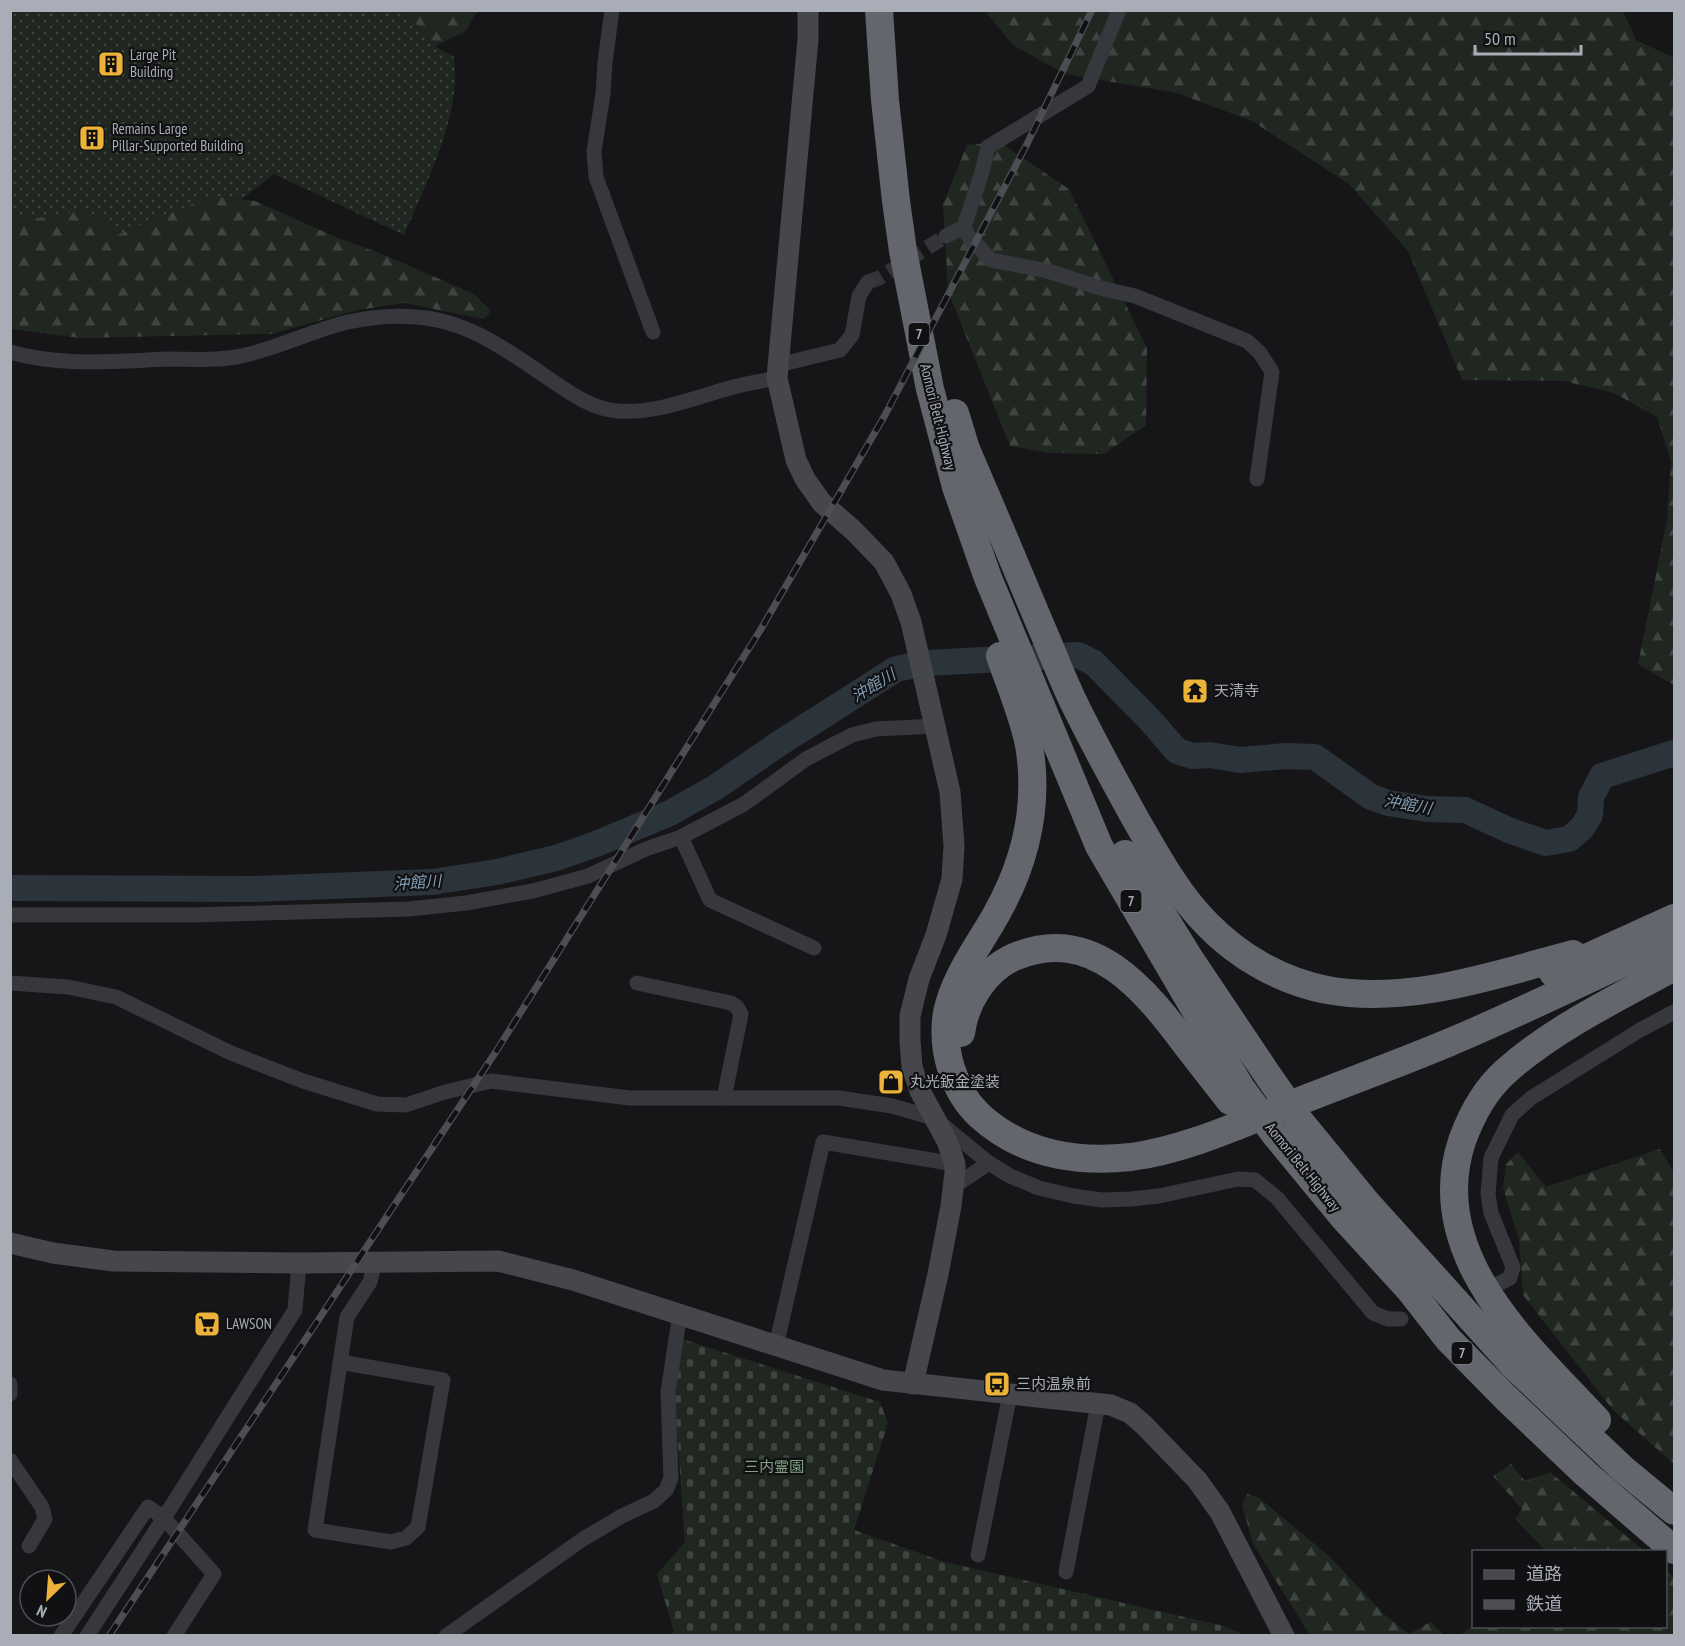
<svg xmlns="http://www.w3.org/2000/svg" width="1685" height="1646" viewBox="0 0 1685 1646" font-family="'PT Sans Narrow','Noto Sans JP',sans-serif">
<defs>
<pattern id="grass-dots" width="8" height="8" patternUnits="userSpaceOnUse" patternTransform="scale(1.5)"><rect width="8" height="8" fill="#202721"/><path d="M2 2h.1M6 6h.1" fill="none" stroke="#3e443f" stroke-width="1.8" stroke-linecap="round"/></pattern>
<pattern id="forest-firs" width="22" height="20" patternUnits="userSpaceOnUse" patternTransform="scale(1.5)"><rect width="22" height="20" fill="#202721"/><path d="M5 1l3.5 6h-7zM16 11l3.5 6h-7z" fill="#3e443f"/></pattern>
<pattern id="cemetery-stones" width="16" height="16" patternUnits="userSpaceOnUse" patternTransform="scale(1.5)"><rect width="16" height="16" fill="#202721"/><path d="M2 7V4a2 2 0 0 1 4 0v3zM10 15v-3a2 2 0 0 1 4 0v3z" fill="#3e443f"/></pattern>
</defs>
<rect width="100%" height="100%" fill="#161618"/>
<path fill="url(#grass-dots)" d="M 10,11 L 405,11 L 435,46 L 454,57 C 462,115 426,183 404,235 L 274,174 L 242,199 L 212,196 L 117,235 L 101,219 L 85,210 L 39,218 L 11,217 Z"/>
<g fill="url(#forest-firs)">
<path d="M 405,11 L 480,11 L 475,14 L 466,31 L 435,46 Z"/>
<path d="M 985,11 L 1623,11 L 1636,40 L 1674,58 L 1674,685 L 1638,664 L 1667,520 L 1671,461 L 1657,417 L 1614,393 L 1564,381 L 1462,380 L 1408,251 L 1349,184 L 1252,121 L 1177,93 L 1065,74 L 1013,45 Z"/>
<path d="M 999,142 L 1069,189 L 1147,348 L 1146,425 L 1104,454 L 1049,453 L 1010,446 L 948,291 L 943,204 L 967,145 Z"/>
<path d="M 212,196 L 255,201 L 338,238 L 382,254 L 474,294 L 491,311 L 484,319 L 404,303 L 358,310 L 271,334 L 79,338 L 11,329 L 11,217 L 39,218 L 85,210 L 101,219 L 117,235 Z"/>
<path d="M 1660,1149 L 1674,1173 L 1674,1464 L 1613,1410 L 1523,1295 L 1519,1240 L 1503,1188 L 1506,1164 L 1518,1152 L 1546,1187 Z"/>
<path d="M 1511,1464 L 1525,1481 L 1550,1472 L 1644,1551 L 1546,1551 L 1515,1519 L 1522,1509 L 1493,1476 Z"/>
<path d="M 1247,1494 L 1258,1497 L 1329,1556 L 1385,1615 L 1409,1634 L 1430,1622 L 1444,1635 L 1310,1635 L 1253,1544 L 1242,1505 Z"/>
<path d="M 1666,1570 L 1674,1578 L 1674,1631 L 1672,1635 L 1460,1635 L 1473,1626 L 1666,1626 Z"/>
</g>
<path fill="url(#cemetery-stones)" d="M 682,1339 L 880,1402 L 888,1423 L 854,1530 L 945,1562 L 1224,1626 L 1245,1635 L 668,1635 L 674,1632 L 657,1574 L 685,1542 L 674,1388 Z"/>
<g fill="none" stroke-linecap="round" stroke-linejoin="round">
<path stroke="#2c343b" stroke-width="26" d="M 10,888 L 253,889 L 432,882 L 497,872 L 556,858 L 596,844 L 670,813 L 716,787 L 780,743 L 896,669 L 926,663 L 1078,655 L 1094,663 L 1150,720 L 1177,751 L 1193,756 L 1210,755 L 1240,760 L 1286,756 L 1315,757 L 1371,797 L 1388,803 L 1427,809 L 1465,810 L 1511,831 L 1546,843 L 1569,839 L 1582,828 L 1590,815 L 1591,797 L 1602,776 L 1674,753"/>
<path stroke="#333438" stroke-width="15" stroke-dasharray="15 8" stroke-linecap="butt" d="M 868,282 L 879,278 L 946,236"/>
<g stroke="#37383d" stroke-width="15">
<path d="M 612,10 L 605,62 L 603,94 L 594,151 L 596,177 L 653,332"/>
<path d="M 1119,10 L 1088,86 L 988,147 L 982,172 L 964,227 L 969,237 L 991,260 L 1048,271 L 1100,288 L 1135,296 L 1247,341 L 1260,353 L 1272,372 L 1257,479"/>
<path d="M 946,236 L 964,227"/>
<path d="M 10,352 C 61,367 116,361 168,359 C 190,359 214,361 236,357 C 275,350 310,331 348,322 C 370,317 394,315 416,317 C 464,320 503,347 542,374 C 565,389 589,409 618,411 C 657,414 696,397 733,387 C 748,383 763,381 777,378"/>
<path d="M 778,365 L 840,350 L 852,335 L 859,296 L 868,282"/>
<path d="M 681,837 L 710,900 L 814,948"/>
<path d="M 10,915 L 191,915 L 409,909 L 466,903 L 533,891 L 588,876 L 646,849 L 681,837 L 744,804 L 806,759 L 852,735 L 876,729 L 936,726"/>
<path d="M 10,983 L 68,987 L 116,997 L 231,1053 L 303,1081 L 377,1104 L 406,1105 L 445,1092 L 491,1081 L 630,1098 L 839,1098 L 892,1106 L 934,1118 L 989,1163 L 1010,1176 L 1039,1188 L 1073,1196 L 1102,1200 L 1131,1199 L 1159,1196 L 1238,1179 L 1255,1180 L 1277,1198 L 1373,1313 L 1388,1319 L 1401,1319"/>
<path d="M 637,983 L 731,1003 L 737,1007 L 741,1014 L 724,1098"/>
<path d="M 953,1187 L 989,1163"/>
<path d="M 1498,1284 L 1510,1278 L 1513,1267 L 1491,1213 L 1488,1194 L 1491,1158 L 1512,1115 L 1531,1098 L 1640,1030 L 1674,1012"/>
<path d="M 776,1346 L 823,1142 L 955,1164"/>
<path d="M 340,1362 L 443,1380 L 418,1527 L 406,1538 L 391,1542 L 315,1530 L 347,1317 L 370,1282 L 375,1261"/>
<path d="M 10,1384 L 10,1394"/>
<path d="M 10,1460 L 42,1507 L 45,1519 L 29,1546"/>
<path d="M 978,1555 L 1010,1394"/>
<path d="M 1066,1572 L 1098,1404"/>
<path d="M 61,1636 L 148,1507 L 164,1518 L 295,1310 L 299,1263"/>
<path d="M 87,1636 L 164,1518 L 214,1574 L 174,1636"/>
<path d="M 446,1636 L 583,1539 L 622,1516 L 654,1501 L 666,1490 L 671,1478 L 668,1392 L 680,1313"/>
</g>
<g stroke="#45474c" stroke-width="21">
<path d="M 808,10 L 808,39 L 777,378 L 796,460 L 805,479 L 822,503 L 853,530 L 884,562 L 901,594 L 911,622 L 950,792 L 954,846 L 952,879 L 936,935 L 919,979 L 910,1016 L 910,1041 L 912,1067 L 920,1091 L 947,1141 L 955,1164 L 955,1172 L 951,1206 L 938,1274 L 913,1384"/>
<path d="M 10,1243 L 53,1253 L 113,1261 L 299,1263 L 498,1261 L 573,1280 L 883,1380 L 1111,1405 L 1130,1413 L 1144,1425 L 1197,1480 L 1220,1512 L 1284,1636"/>
</g>
<g stroke="#63666d" stroke-width="28">
<path d="M 879,10 L 885,100 L 896,201 L 903,251 L 930,389 L 956,487 L 988,578 L 1099,846 L 1241,1088 L 1274,1133 L 1344,1218 L 1409,1289 L 1448,1339 L 1506,1398 L 1586,1474 L 1674,1550"/>
<path d="M 955,413 L 966,449 C 991,507 1016,566 1040,624 C 1052,651 1062,679 1075,705 C 1094,744 1115,782 1136,820 C 1157,856 1177,894 1207,924 C 1239,957 1281,981 1327,990 C 1409,1005 1494,975 1573,954"/>
<path d="M 1000,656 C 1010,685 1023,715 1029,745 C 1039,804 1026,861 997,913 C 980,944 954,977 947,1013 C 941,1049 953,1091 980,1116 C 1022,1154 1076,1163 1131,1157 C 1190,1149 1247,1121 1302,1100 C 1351,1081 1400,1063 1448,1043 C 1524,1011 1599,974 1674,939"/>
<path d="M 1125,854 L 1190,959 L 1267,1074 L 1299,1120 L 1367,1203 L 1513,1365 L 1623,1469 L 1674,1511"/>
<path d="M 1553,973 L 1674,918"/>
<path d="M 961,1033 C 965,1002 985,970 1014,957 C 1093,923 1146,991 1188,1047 C 1202,1065 1216,1083 1230,1101"/>
<path d="M 1597,1420 C 1528,1346 1424,1255 1462,1141 C 1471,1116 1485,1090 1505,1072 C 1554,1028 1616,999 1674,967"/>
</g>
<defs>
<path id="rail" d="M 109,1636 L 497,1050 L 761,629 L 885,415 L 1027,144 L 1092,10"/>
</defs>
<use href="#rail" stroke="#4c4e53" stroke-width="7"/>
<use href="#rail" stroke="#111113" stroke-width="4.5" stroke-dasharray="14" stroke-linecap="butt"/>
</g>
<defs>
<symbol id="building-square" viewBox="-11 -11 22 22"><rect x="-9" y="-9" width="18" height="18" rx="4" fill="#ecb239" stroke="#111113"/><path d="M-4-6H4V6H1V3H-1V6H-4ZM-2.5-4.3h1.7v1.8h-1.7ZM.8-4.3h1.7v1.8H.8ZM-2.5-1h1.7V.8h-1.7ZM.8-1h1.7V.8H.8Z" fill="#111"/></symbol>
<symbol id="temple-square" viewBox="-11 -11 22 22"><rect x="-9" y="-9" width="18" height="18" rx="4" fill="#ecb239" stroke="#111113"/><path d="M0-6L5-2H3V0L6.5 2.5H4V6H1.5V3h-3V6H-4V2.5H-6.5L-3 0V-2H-5Z" fill="#111"/></symbol>
<symbol id="shop-square" viewBox="-11 -11 22 22"><rect x="-9" y="-9" width="18" height="18" rx="4" fill="#ecb239" stroke="#111113"/><path d="M-5-2.5h2.3a2.7 3.5 0 0 1 5.4 0H5L5.5 6h-11ZM-1.5-2.5h3a1.5 2.3 0 0 0-3 0Z" fill="#111"/></symbol>
<symbol id="supermarket-square" viewBox="-11 -11 22 22"><rect x="-9" y="-9" width="18" height="18" rx="4" fill="#ecb239" stroke="#111113"/><path d="M-6-5.5h2.5l.6 2H6L4.5 2H-2.5L-4.4-4H-6ZM-1.5 3.2a1.3 1.3 0 1 0 .1 0ZM3 3.2a1.3 1.3 0 1 0 .1 0Z" fill="#111"/></symbol>
<symbol id="bus-square" viewBox="-11 -11 22 22"><rect x="-9" y="-9" width="18" height="18" rx="4" fill="#ecb239" stroke="#111113"/><path d="M-5-6H5V4H4V6H2V4H-2V6H-4V4H-5ZM-3.5-4V0h7V-4ZM-3.5 1.2v1.5H-2V1.2ZM2 1.2v1.5H3.5V1.2Z" fill="#111"/></symbol>
</defs>
<g fill-rule="evenodd">
<use href="#building-square" x="96" y="49" width="30" height="30"/>
<use href="#building-square" x="77" y="123" width="30" height="30"/>
<use href="#temple-square" x="1180" y="676" width="30" height="30"/>
<use href="#shop-square" x="876" y="1067" width="30" height="30"/>
<use href="#supermarket-square" x="192" y="1309" width="30" height="30"/>
<use href="#bus-square" x="982" y="1369" width="30" height="30"/>
</g>
<g text-anchor="middle" stroke-width="4.5" stroke-linejoin="round" paint-order="stroke">
<g fill="#111113" stroke="#7b7e86" stroke-width="1.5">
<rect x="908.5" y="323" width="21" height="22" rx="4.5"/>
<rect x="1120.5" y="890" width="21" height="22" rx="4.5"/>
<rect x="1451.5" y="1342" width="21" height="22" rx="4.5"/>
</g>
<g font-size="14" font-weight="bold" fill="#a8adb7">
<text x="919" y="339">7</text>
<text x="1131" y="906">7</text>
<text x="1462" y="1358">7</text>
</g>
<g font-size="15" fill="#a8adb7" stroke="#111113" text-anchor="start">
<text x="130" y="60">Large Pit<tspan x="130" dy="17">Building</tspan></text>
<text x="112" y="134">Remains Large<tspan x="112" dy="17">Pillar-Supported Building</tspan></text>
<text x="1214" y="696">天清寺</text>
<text x="910" y="1087">丸光鈑金塗装</text>
<text x="226" y="1329">LAWSON</text>
<text x="1016" y="1389">三内温泉前</text>
</g>
<g font-size="15" fill="#a8adb7" stroke="#111113">
<text transform="translate(938 417) rotate(76)" y="5">Aomori Belt Highway</text>
<text transform="translate(1303 1167) rotate(51)" y="5">Aomori Belt Highway</text>
</g>
<g font-size="15" fill="#80a282" stroke="#111113">
<text x="774" y="1472">三内霊園</text>
</g>
<g font-size="16" font-style="italic" fill="#809ab1" stroke="#111113">
<text transform="translate(873 685) rotate(-31)" y="6">沖館川</text>
<text transform="translate(1408 804) rotate(10)" y="6">沖館川</text>
<text transform="translate(417 882) rotate(-4)" y="6">沖館川</text>
</g>
</g>
<rect width="1685" height="1646" fill="none" stroke="#a8adb7" stroke-width="24"/>
<rect x="1472" y="1550" width="195" height="78" fill="#111113" stroke="#4d4f55" stroke-width="1.5"/>
<rect x="1484" y="1570" width="30" height="9" fill="#45474c" stroke="#4d4f55" stroke-width="1.5"/>
<text x="1526" y="1580" font-size="18" fill="#a8adb7">道路</text>
<rect x="1484" y="1600" width="30" height="9" fill="#4c4e53" stroke="#4d4f55" stroke-width="1.5"/>
<text x="1526" y="1610" font-size="18" fill="#a8adb7">鉄道</text>
<g transform="translate(48 1598) rotate(205)"><circle r="28" fill="#111113" stroke="#4d4f55" stroke-width="1.5"/>
<path d="M0-4.5L10 22L0 15L-10 22Z" fill="#ecb239"/>
<text y="-9" font-size="16" font-weight="bold" text-anchor="middle" fill="#a8adb7">N</text>
</g>
<path d="M1475 45v9h106v-9" fill="none" stroke="#a8adb7" stroke-width="3"/>
<text x="1484" y="45" font-size="18" fill="#a8adb7" stroke="#111113" stroke-width="4.5" paint-order="stroke">50 m</text>
</svg>
